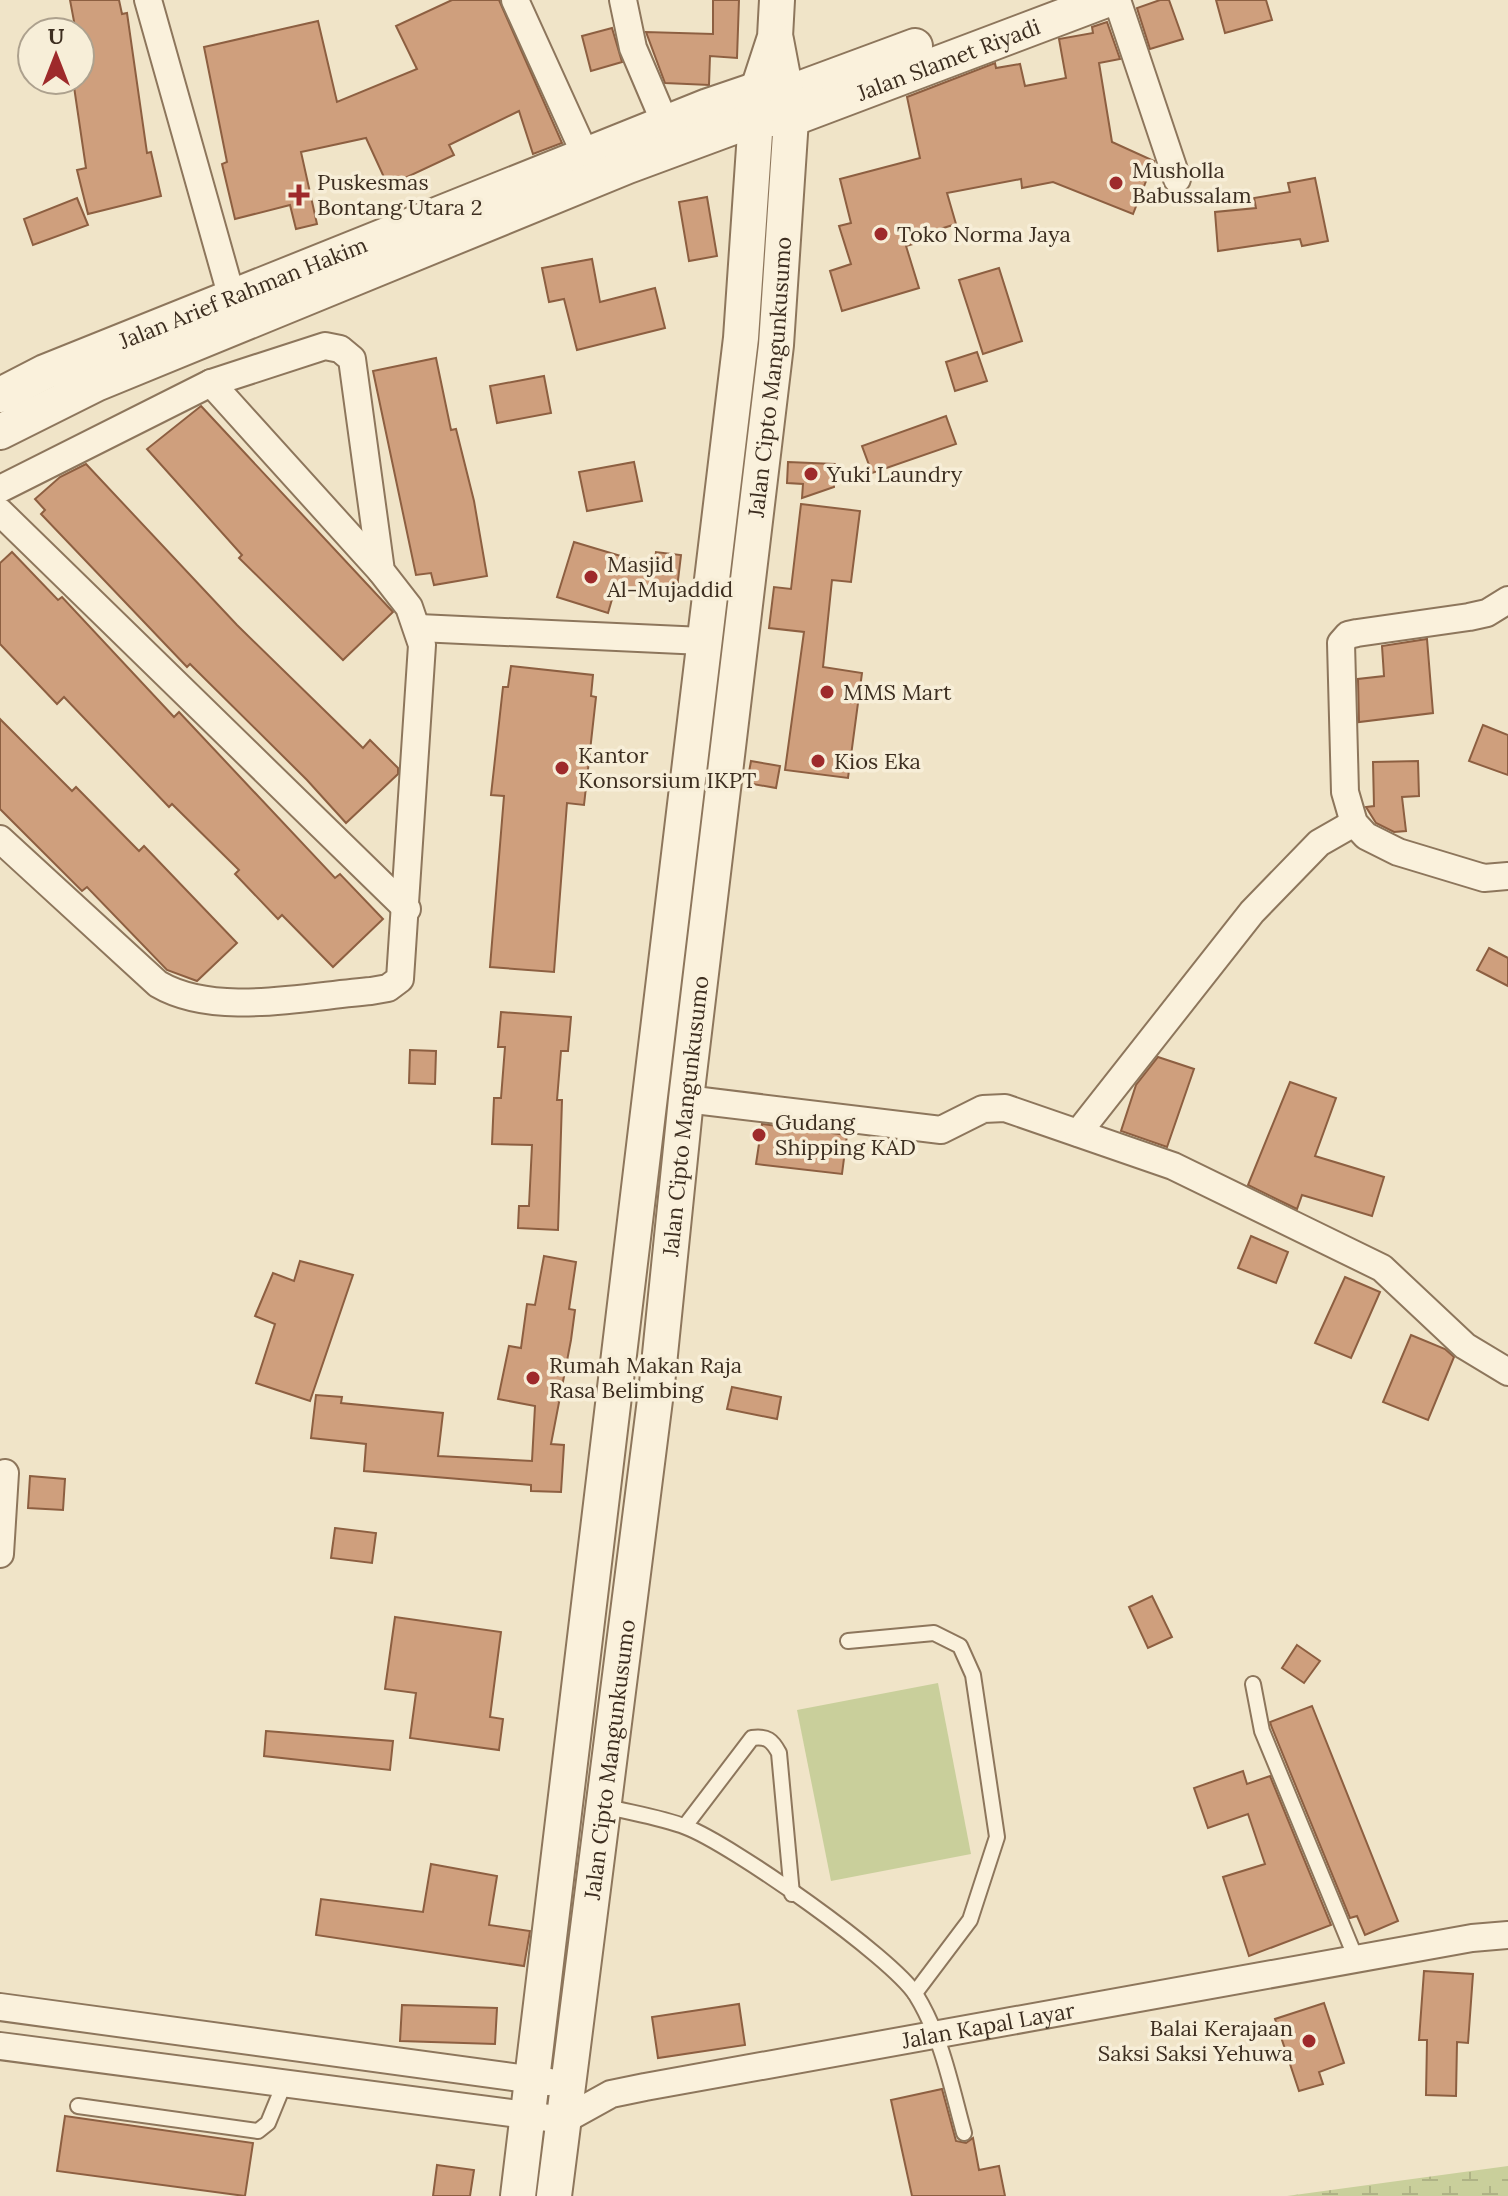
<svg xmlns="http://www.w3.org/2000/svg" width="1508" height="2196" viewBox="0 0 1508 2196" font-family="Lora,serif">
<defs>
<pattern id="wetland-marsh" width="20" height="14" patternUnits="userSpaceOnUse" patternTransform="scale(2)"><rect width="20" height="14" fill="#c9cf9b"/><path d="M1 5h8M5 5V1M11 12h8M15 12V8" fill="none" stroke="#aeb285"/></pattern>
</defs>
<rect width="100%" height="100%" fill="#f0e4c8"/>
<path fill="url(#wetland-marsh)" d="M 1508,2166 L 1508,2196 L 1287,2196 Z"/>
<path fill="#c9cf9b" d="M 938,1683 L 971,1854 L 831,1881 L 797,1710 Z"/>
<g fill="#cf9f7d" stroke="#8d5f41" stroke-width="2">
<path d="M 70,0 L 119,0 L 122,14 L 127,13 L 147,153 L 151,152 L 161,196 L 88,214 L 77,170 L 86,168 L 73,80 L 80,80 L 80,32 L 76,32 Z"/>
<path d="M 452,0 L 499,0 L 562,143 L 533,154 L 519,111 L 449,145 L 454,155 L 388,186 L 366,138 L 301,152 L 317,224 L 296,229 L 290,205 L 235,219 L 222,164 L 227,162 L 204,47 L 318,21 L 337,102 L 417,69 L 396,26 Z"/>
<path d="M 713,0 L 739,0 L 737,58 L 710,56 L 709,85 L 665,83 L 646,32 L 713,34 Z"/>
<path d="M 1160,0 L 1169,0 L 1183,39 L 1150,49 L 1137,8 Z"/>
<path d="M 1216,0 L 1266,0 L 1272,20 L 1225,33 Z"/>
<path d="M 1107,22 L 1120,59 L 1099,63 L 1112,142 L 1154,161 L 1133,214 L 1053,182 L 1022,188 L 1021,179 L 947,193 L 956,224 L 921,235 L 923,241 L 906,246 L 919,288 L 842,311 L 830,271 L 851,264 L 839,226 L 851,223 L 840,179 L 920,158 L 907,97 L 995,63 L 996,68 L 1020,64 L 1025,86 L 1066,78 L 1059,39 L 1093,33 L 1092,27 Z"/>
<path d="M 612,28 L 622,62 L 591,71 L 582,36 Z"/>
<path d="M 1315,178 L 1328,241 L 1302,246 L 1300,239 L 1218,251 L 1215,212 L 1256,208 L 1254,198 L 1290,192 L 1288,183 Z"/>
<path d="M 707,197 L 717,256 L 689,261 L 679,202 Z"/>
<path d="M 77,198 L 88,225 L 33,245 L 24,219 Z"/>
<path d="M 592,259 L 600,302 L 655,288 L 665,328 L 577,350 L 564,299 L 549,302 L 542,268 Z"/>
<path d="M 999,268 L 1022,341 L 983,354 L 959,280 Z"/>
<path d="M 977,352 L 987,381 L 955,391 L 946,362 Z"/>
<path d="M 436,358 L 451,430 L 456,429 L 474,501 L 487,576 L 434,585 L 431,573 L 416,575 L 373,371 Z"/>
<path d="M 544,376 L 551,413 L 497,423 L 490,386 Z"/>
<path d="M 201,406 L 393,612 L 343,660 L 239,558 L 242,555 L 147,449 Z"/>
<path d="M 946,416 L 956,444 L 872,473 L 862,446 Z"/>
<path d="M 634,462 L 642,501 L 587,511 L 579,472 Z"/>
<path d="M 788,462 L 835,464 L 834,487 L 802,498 L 803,484 L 787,483 Z"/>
<path d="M 86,464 L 237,625 L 363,748 L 370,740 L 398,768 L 398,774 L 346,823 L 307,780 L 190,664 L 187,667 L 41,514 L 45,510 L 35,499 L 60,477 Z"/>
<path d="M 801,504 L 860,511 L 851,582 L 832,580 L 823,667 L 862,673 L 848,778 L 785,770 L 804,632 L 769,628 L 774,587 L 791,589 Z"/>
<path d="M 574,542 L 654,566 L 656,552 L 681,555 L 676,597 L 615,589 L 608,613 L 557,597 Z"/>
<path d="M 12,552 L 58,600 L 62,597 L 174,717 L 179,712 L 335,878 L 340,874 L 383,919 L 333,967 L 282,915 L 278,919 L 235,874 L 239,870 L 172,804 L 169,807 L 64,697 L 57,704 L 0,644 L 0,563 Z"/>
<path d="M 1427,639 L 1433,713 L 1359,722 L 1358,679 L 1384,676 L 1382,646 Z"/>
<path d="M 511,666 L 593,675 L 591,696 L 596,697 L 584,805 L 567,803 L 554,972 L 490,967 L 504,796 L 491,795 L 503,687 L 508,687 Z"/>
<path d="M 0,719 L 72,791 L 76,787 L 139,851 L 144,846 L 237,943 L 197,981 L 167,970 L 87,887 L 82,891 L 0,809 Z"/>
<path d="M 1483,725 L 1508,735 L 1508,775 L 1469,761 Z"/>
<path d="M 751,761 L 780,766 L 776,788 L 747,783 Z"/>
<path d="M 1418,761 L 1419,796 L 1402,797 L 1406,831 L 1394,832 L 1376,823 L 1366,807 L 1374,806 L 1373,762 Z"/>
<path d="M 1489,948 L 1508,958 L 1508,986 L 1477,970 Z"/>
<path d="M 501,1012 L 571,1017 L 568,1051 L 561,1051 L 557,1100 L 562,1100 L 558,1230 L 518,1228 L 519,1206 L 529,1206 L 532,1145 L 492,1144 L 494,1098 L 501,1098 L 505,1047 L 498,1047 Z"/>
<path d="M 410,1050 L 436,1051 L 435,1084 L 409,1083 Z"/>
<path d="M 1158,1057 L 1194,1069 L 1167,1147 L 1121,1131 L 1136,1085 Z"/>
<path d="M 1290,1082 L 1336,1098 L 1315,1156 L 1384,1177 L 1372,1216 L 1302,1195 L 1297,1209 L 1248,1185 Z"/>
<path d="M 762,1124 L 847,1135 L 842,1174 L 756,1164 Z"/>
<path d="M 1251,1236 L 1288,1252 L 1276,1283 L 1238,1268 Z"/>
<path d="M 544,1256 L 576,1262 L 569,1309 L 575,1310 L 571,1340 L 551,1444 L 564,1445 L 561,1492 L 531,1491 L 531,1485 L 364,1471 L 366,1444 L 311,1438 L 316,1395 L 342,1397 L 341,1403 L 443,1413 L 438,1456 L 532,1461 L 535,1406 L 498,1399 L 509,1346 L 521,1348 L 527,1304 L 535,1305 Z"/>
<path d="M 300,1261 L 353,1275 L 310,1401 L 256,1383 L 275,1324 L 255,1316 L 273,1273 L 294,1281 Z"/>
<path d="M 1345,1277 L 1380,1292 L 1351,1358 L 1315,1343 Z"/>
<path d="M 1411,1335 L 1445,1349 L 1454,1357 L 1428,1420 L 1383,1402 Z"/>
<path d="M 732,1387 L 781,1397 L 777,1419 L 727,1409 Z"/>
<path d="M 30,1476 L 65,1479 L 63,1510 L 28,1508 Z"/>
<path d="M 335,1528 L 376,1533 L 372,1563 L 331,1558 Z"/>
<path d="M 1152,1596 L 1172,1637 L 1148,1648 L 1129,1607 Z"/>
<path d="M 395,1617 L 501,1632 L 490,1717 L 503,1719 L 499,1750 L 410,1738 L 416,1693 L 385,1689 Z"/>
<path d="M 1297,1645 L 1320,1661 L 1304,1683 L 1282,1668 Z"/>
<path d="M 1312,1706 L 1398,1921 L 1365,1935 L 1357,1916 L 1350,1918 L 1272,1728 L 1270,1722 Z"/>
<path d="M 266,1731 L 393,1741 L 390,1770 L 264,1756 Z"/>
<path d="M 1243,1771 L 1247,1784 L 1270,1776 L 1331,1925 L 1249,1956 L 1223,1877 L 1265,1864 L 1248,1814 L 1208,1828 L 1194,1788 Z"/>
<path d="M 431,1864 L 497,1876 L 489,1925 L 530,1931 L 524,1966 L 316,1935 L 321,1899 L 423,1912 Z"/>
<path d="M 1424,1971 L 1473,1974 L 1468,2043 L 1457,2042 L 1456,2096 L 1426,2095 L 1427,2040 L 1419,2040 Z"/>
<path d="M 1324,2003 L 1344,2063 L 1319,2072 L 1323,2084 L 1299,2091 L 1275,2019 Z"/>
<path d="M 739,2004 L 745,2045 L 658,2058 L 652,2017 Z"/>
<path d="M 402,2005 L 497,2008 L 495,2044 L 400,2041 Z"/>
<path d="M 942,2089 L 956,2141 L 966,2143 L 973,2138 L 979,2170 L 999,2166 L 1005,2196 L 912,2196 L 891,2100 Z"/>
<path d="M 65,2116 L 253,2143 L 245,2196 L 57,2171 Z"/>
<path d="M 437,2165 L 474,2170 L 470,2196 L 433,2196 Z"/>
</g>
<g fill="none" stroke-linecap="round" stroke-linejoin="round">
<defs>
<g id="service">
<path d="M 848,1641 L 934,1633 L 960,1646 L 973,1675 L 997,1837 L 970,1920 L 915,1993"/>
<path d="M 1253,1684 L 1262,1731 L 1357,1961"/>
<path d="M 604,1806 C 631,1813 660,1817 686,1827 C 731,1844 892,1957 916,1995 C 942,2037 951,2086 964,2133"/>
<path d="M 685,1826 L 752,1738 C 767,1736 772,1740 779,1753 L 792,1894"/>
<path d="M 78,2106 L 258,2131 L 268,2123 L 284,2084"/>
</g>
<g id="minor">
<path d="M 148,0 L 232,298"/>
<path d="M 515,0 L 585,154"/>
<path d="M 623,0 L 633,48 L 665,123"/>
<path d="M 1117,0 L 1177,179"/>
<path d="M 211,383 L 381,571"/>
<path d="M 0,489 L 211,383 L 325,346 L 340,349 L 352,359 L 381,571 L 409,607 L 422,645 L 400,979 L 388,988 L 371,991 C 306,996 216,1018 158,984 L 0,839"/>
<path d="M 0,512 L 407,909"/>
<path d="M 1508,600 L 1487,613 L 1469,617 L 1357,633 L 1348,635 L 1341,643 L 1345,792 L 1354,823 L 1366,836 L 1398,852 L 1484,878 L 1508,876"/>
<path d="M 419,628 L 703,641"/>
<path d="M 686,1099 L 941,1130 L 983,1109 L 1005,1108 L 1173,1166 L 1382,1268 L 1465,1346 L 1508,1372"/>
<path d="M 1078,1133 L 1252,912 L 1319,843 L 1354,823"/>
<path d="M 0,1554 L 5,1473"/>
<path d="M 0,2007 L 549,2082"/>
<path id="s1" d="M 0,2046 L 564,2120 L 611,2094 L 645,2087 L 1472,1938 L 1508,1935"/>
</g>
<g id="tertiary">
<path id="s2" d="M 0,395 L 45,372 L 708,106 L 758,89 L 788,93 L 915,46"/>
<path id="s3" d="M 0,432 L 96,384 L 628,166 L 755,119 L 791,119 L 1106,0"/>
<path d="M 518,2196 L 741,338 L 758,89 L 775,37 L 777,0"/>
<path id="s4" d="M 554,2196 L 657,1384 L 686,1099 L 776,345 L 791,119 L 776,40"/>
</g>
</defs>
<use href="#service" stroke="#8d765c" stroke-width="18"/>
<use href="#minor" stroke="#8d765c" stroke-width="30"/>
<use href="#tertiary" stroke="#8d765c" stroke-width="38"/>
<use href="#service" stroke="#faf1dc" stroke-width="14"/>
<use href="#minor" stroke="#faf1dc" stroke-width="26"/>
<use href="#tertiary" stroke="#faf1dc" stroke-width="34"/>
</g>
<g fill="#9e2a2b" stroke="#f7eed8" stroke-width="3">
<circle cx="1116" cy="183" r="8"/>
<path d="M295 183h8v8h8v8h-8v8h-8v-8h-8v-8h8z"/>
<circle cx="881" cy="234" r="8"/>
<circle cx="811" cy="474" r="8"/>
<circle cx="591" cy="577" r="8"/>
<circle cx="827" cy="692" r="8"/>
<circle cx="818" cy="761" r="8"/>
<circle cx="562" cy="768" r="8"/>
<circle cx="759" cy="1135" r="8"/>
<circle cx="533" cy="1378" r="8"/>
<circle cx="1309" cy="2041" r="8"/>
</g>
<g text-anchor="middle" stroke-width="7" stroke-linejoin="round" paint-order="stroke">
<g font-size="22" fill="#3d2e20" stroke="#f7eed8">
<text dy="8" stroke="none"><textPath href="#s3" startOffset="1022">Jalan Slamet Riyadi</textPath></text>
<text dy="8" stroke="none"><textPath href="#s2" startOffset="264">Jalan Arief Rahman Hakim</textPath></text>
<text dy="8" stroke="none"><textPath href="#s4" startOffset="1832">Jalan Cipto Mangunkusumo</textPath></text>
<text dy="8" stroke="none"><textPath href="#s4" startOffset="1088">Jalan Cipto Mangunkusumo</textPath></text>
<text dy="8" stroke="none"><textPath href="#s4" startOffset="440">Jalan Cipto Mangunkusumo</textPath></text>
<text dy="8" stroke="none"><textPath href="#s1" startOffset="1006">Jalan Kapal Layar</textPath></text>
</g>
<g font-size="22" fill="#3d2e20" stroke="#f7eed8" text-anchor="start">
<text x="1132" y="178">Musholla<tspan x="1132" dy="25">Babussalam</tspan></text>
<text x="317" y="190">Puskesmas<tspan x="317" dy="25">Bontang Utara 2</tspan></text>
<text x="897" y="242">Toko Norma Jaya</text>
<text x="827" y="482">Yuki Laundry</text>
<text x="607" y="572">Masjid<tspan x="607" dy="25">Al-Mujaddid</tspan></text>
<text x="843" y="700">MMS Mart</text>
<text x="578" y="763">Kantor<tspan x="578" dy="25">Konsorsium IKPT</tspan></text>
<text x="834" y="769">Kios Eka</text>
<text x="775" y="1130">Gudang<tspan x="775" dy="25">Shipping KAD</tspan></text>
<text x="549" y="1373">Rumah Makan Raja<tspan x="549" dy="25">Rasa Belimbing</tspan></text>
<text x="1293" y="2036" text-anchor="end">Balai Kerajaan<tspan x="1293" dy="25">Saksi Saksi Yehuwa</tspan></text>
</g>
</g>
<g transform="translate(56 56)"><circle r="38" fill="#f7eed8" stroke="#ada18e" stroke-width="2"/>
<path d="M0-6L14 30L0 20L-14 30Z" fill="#9e2a2b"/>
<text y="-12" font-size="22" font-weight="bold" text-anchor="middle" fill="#3d2e20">U</text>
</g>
</svg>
